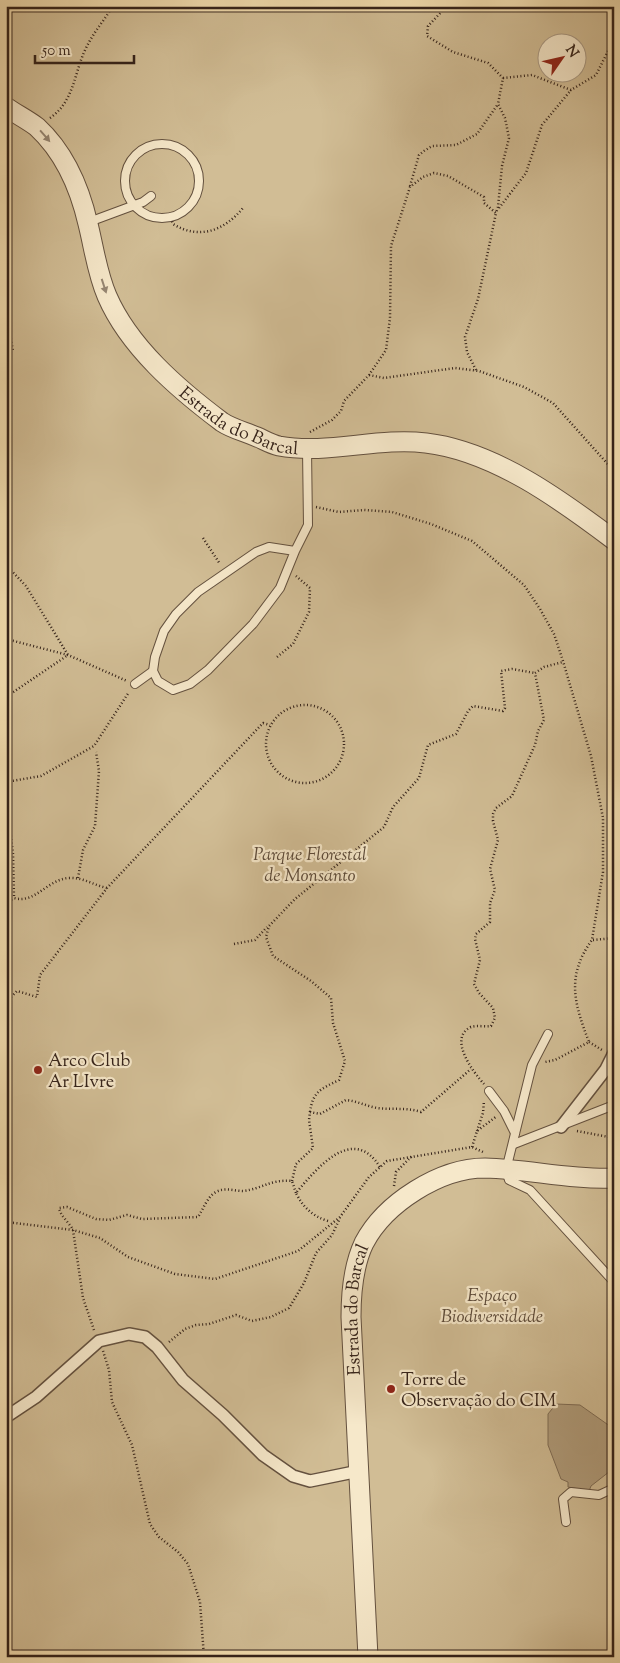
<svg xmlns="http://www.w3.org/2000/svg" width="620" height="1663" viewBox="0 0 620 1663" font-family="'Sorts Mill Goudy',serif">
<rect width="100%" height="100%" fill="#f1dcae"/>
<filter id="stains"><feTurbulence type="fractalNoise" baseFrequency=".004" numOctaves="4"/><feColorMatrix values="0 0 0 0 .2 0 0 0 0 .09 0 0 0 0 .02 0 0 0 .5 -.17"/></filter>
<radialGradient id="worn" r=".72"><stop offset=".6" stop-color="#630" stop-opacity="0"/><stop offset="1" stop-color="#630" stop-opacity=".3"/></radialGradient>
<path fill="#d1bd95" stroke="#837058" fill-rule="evenodd" d="M 6,6 L 614,6 L 614,1657 L 6,1657 ZM 548,42 L 578,42 L 578,72 L 548,72 Z"/>
<path fill="#b19d7c" stroke="#7f6c55" d="M 556,1404 L 580,1405 L 614,1429 L 614,1468 L 591,1486 L 589,1491 L 568,1487 L 568,1482 L 561,1479 L 548,1445 L 548,1414 Z"/>
<g fill="none" stroke-linecap="round" stroke-linejoin="round">
<defs>
<g id="service">
<circle cx="162" cy="181" r="37"/>
<path d="M 89,222 L 143,202 L 151,196"/>
<path d="M 295,551 L 280,588 L 253,624 L 208,670 L 190,684 L 173,690 L 158,681 L 153,671 L 155,657 L 164,631 L 176,614 L 198,592 L 256,552 L 269,547 L 295,551 L 308,525 L 307,449"/>
<path d="M 135,684 L 153,671"/>
<path d="M 548,1034 L 532,1065 L 506,1170 L 509,1180 L 530,1190 L 614,1282"/>
<path d="M 489,1091 L 504,1111 L 515,1133"/>
<path d="M 514,1144 L 614,1105"/>
<path d="M 566,1522 L 563,1499 L 571,1492 L 599,1495 L 614,1488"/>
</g>
<g id="pedestrian">
<path d="M 561,1127 L 606,1069 L 614,1053"/>
<path d="M 6,1417 L 36,1397 L 99,1341 L 129,1334 L 145,1337 L 157,1347 L 183,1380 L 223,1415 L 263,1455 L 293,1476 L 310,1481 L 359,1471"/>
</g>
<g id="tertiary">
<path id="s1" d="M 6,107 C 16,114 28,120 37,127 C 64,152 80,189 88,224 C 94,248 97,273 107,296 C 129,347 178,389 222,422 C 231,428 242,431 252,435 C 261,438 270,444 279,446 C 328,455 377,437 426,443 C 494,451 561,500 614,540"/>
<path id="s2" d="M 368,1657 L 351,1317 C 351,1292 353,1266 364,1243 C 385,1203 440,1168 485,1168 C 528,1169 571,1180 614,1178"/>
</g>
</defs>
<use href="#service" stroke="#64513f" stroke-width="10"/>
<use href="#pedestrian" stroke="#64513f" stroke-width="14"/>
<use href="#tertiary" stroke="#64513f" stroke-width="21"/>
<g stroke="#35231a" stroke-width="2.5" stroke-dasharray="1 2.5" stroke-linecap="butt">
<path d="M 503,78 L 532,75 L 571,90 L 596,75 L 614,39"/>
<path d="M 50,118 C 75,101 74,71 87,46 C 94,32 105,19 113,6"/>
<path d="M 410,186 L 419,155 L 424,151 L 432,146 L 456,145 L 477,134 L 498,104"/>
<path d="M 499,208 L 526,173 L 542,125 L 571,90"/>
<path d="M 171,218 L 173,224 C 199,240 224,231 243,208"/>
<path d="M 6,311 L 13,351 L 6,354"/>
<path d="M 476,370 L 467,352 L 465,337 L 478,299 L 496,213"/>
<path d="M 369,375 L 384,378 L 455,368 L 479,371 L 524,387 L 553,403 L 614,471"/>
<path d="M 310,432 L 332,420 L 341,411 L 344,401 L 369,375 L 386,350 L 390,318 L 391,246 L 410,187 L 423,177 L 434,173 L 448,176 L 484,197 L 484,203 L 496,213 L 498,207 L 502,166 L 509,138 L 505,118 L 498,104 L 503,78 L 488,63 L 453,52 L 427,36 L 428,26 L 447,6"/>
<path d="M 316,507 L 339,512 L 364,510 L 392,512 L 431,524 L 472,541 L 524,585 L 540,609 L 554,634 L 563,661 L 591,756 L 603,818 L 603,872 L 592,940 C 566,976 574,1003 589,1042 L 555,1060 L 545,1062"/>
<path d="M 203,538 L 220,564"/>
<path d="M 6,565 L 26,586 L 68,655 L 6,697"/>
<path d="M 6,639 L 68,655 L 127,681"/>
<path d="M 277,657 L 293,644 L 309,612 L 310,588 L 296,576"/>
<circle cx="305" cy="744" r="39"/>
<path d="M 6,782 L 41,776 L 94,746 L 129,692"/>
<path d="M 6,794 L 13,854 L 14,898"/>
<path d="M 78,878 L 83,850 L 95,826 L 99,771 L 96,752"/>
<path d="M 6,904 L 14,898 C 35,904 47,880 68,878 C 83,877 93,885 107,888"/>
<path d="M 593,940 L 614,938"/>
<path d="M 234,944 L 255,940 L 267,927"/>
<path d="M 6,1002 L 17,991 L 37,997 L 40,975 L 107,888 L 263,723 L 270,725"/>
<path d="M 589,1042 L 602,1050"/>
<path d="M 484,1084 C 474,1073 447,1038 471,1027 C 477,1025 485,1027 491,1026 L 495,1018 L 493,1008 L 479,993 L 474,984 L 480,960 L 475,939 L 476,934 L 490,922 L 490,903 L 495,890 L 490,869 L 498,840 L 493,821 L 493,814 L 496,808 L 512,796 L 535,745 L 538,731 L 544,720 L 535,673 L 544,667 L 563,662"/>
<path d="M 310,1112 C 313,1091 321,1089 339,1080 L 345,1061 L 333,1023 L 331,998 L 311,981 L 273,956 L 266,937 L 269,926 L 295,899 L 384,827 L 393,807 L 419,778 L 428,745 L 456,734 L 468,711 L 473,706 L 503,711 L 505,708 L 501,671 L 512,669 L 535,673"/>
<path d="M 477,1131 L 483,1113 L 484,1101"/>
<path d="M 577,1131 L 614,1138"/>
<path d="M 472,1147 L 477,1131 L 497,1116"/>
<path d="M 292,1181 L 296,1164 L 313,1148 L 309,1120 L 310,1112 L 320,1114 L 346,1100 C 357,1101 366,1106 377,1108 C 392,1110 406,1107 421,1112 L 471,1069"/>
<path d="M 394,1186 L 396,1172 L 412,1156"/>
<path d="M 328,1221 C 312,1216 303,1207 296,1193 C 317,1168 353,1124 380,1167"/>
<path d="M 6,1222 L 73,1230 L 100,1238 L 128,1257 L 175,1274 L 215,1279 L 298,1251 L 340,1217 L 369,1177 L 387,1161 L 472,1147 L 483,1152"/>
<path d="M 94,1330 L 83,1298 L 73,1230 C 69,1222 61,1217 59,1208 L 67,1207 L 96,1219 L 109,1220 L 127,1215 L 142,1219 L 198,1217 C 204,1208 207,1197 216,1192 C 225,1187 234,1191 243,1191 C 262,1189 270,1179 292,1181 L 296,1193"/>
<path d="M 169,1342 L 185,1329 L 196,1325 L 209,1324 L 236,1315 L 252,1321 L 271,1317 L 289,1308 L 304,1283 L 316,1253 L 332,1235 L 340,1218"/>
<path d="M 103,1351 L 109,1370 L 112,1402 L 132,1445 L 150,1524 L 159,1537 L 178,1552 L 188,1564 L 200,1602 L 204,1657"/>
</g>
<use href="#service" stroke="#f6e8ca" stroke-width="8"/>
<use href="#pedestrian" stroke="#f6e8ca" stroke-width="11"/>
<use href="#tertiary" stroke="#f6e8ca" stroke-width="19"/>
</g>
<defs><path id="oneway-solid" d="M-6-.8H1V-3.2L6.5 0L1 3.2V.8H-6Z" transform="scale(1.25)"/></defs>
<g fill="#968672">
<use href="#oneway-solid" transform="translate(45 136) rotate(49)"/>
<use href="#oneway-solid" transform="translate(104 286) rotate(72)"/>
</g>
<g fill="#8f2418" stroke="#f6e8ca" stroke-width="2">
<circle cx="38" cy="1070" r="5"/>
<circle cx="391" cy="1389" r="5"/>
</g>
<g text-anchor="middle" stroke-width="4.5" stroke-linejoin="round" paint-order="stroke">
<g font-size="18" fill="#35231a" stroke="#f6e8ca">
<text dy="6" stroke="none"><textPath href="#s1" startOffset="410">Estrada do Barcal</textPath></text>
<text dy="6" stroke="none"><textPath href="#s2" startOffset="348">Estrada do Barcal</textPath></text>
</g>
<g font-size="18" font-style="italic" fill="#5c4a39" stroke="#f6e8ca">
<text x="310" y="860">Parque Florestal<tspan x="310" dy="21">de Monsanto</tspan></text>
<text x="492" y="1301">Espaço<tspan x="492" dy="21">Biodiversidade</tspan></text>
</g>
<g font-size="18" fill="#35231a" stroke="#f6e8ca" text-anchor="start">
<text x="48" y="1066">Arco Club<tspan x="48" dy="21">Ar LIvre</tspan></text>
<text x="401" y="1385">Torre de<tspan x="401" dy="21">Observação do CIM</tspan></text>
</g>
</g>
<rect width="620" height="1663" fill="none" stroke="#f1dcae" stroke-width="25"/>
<rect x="8" y="8" width="605" height="1648" fill="none" stroke="#35231a" stroke-width="2.5"/>
<rect x="12" y="12" width="595" height="1638" fill="none" stroke="#35231a"/>
<g transform="translate(562 58) rotate(56)"><circle r="24" fill="#f6e8ca" stroke="#a99984"/>
<path d="M0-4L9 19L0 12L-9 19Z" fill="#8f2418"/>
<text y="-8" font-size="14" font-weight="bold" text-anchor="middle" fill="#35231a">N</text>
</g>
<path d="M35 55v8h99v-8" fill="none" stroke="#35231a" stroke-width="2.5"/>
<text x="42" y="55" font-size="15" fill="#35231a" stroke="#f6e8ca" stroke-width="4" paint-order="stroke">50 m</text>
<rect width="100%" height="100%" filter="url(#stains)"/>
<rect width="100%" height="100%" fill="url(#worn)"/>
</svg>
